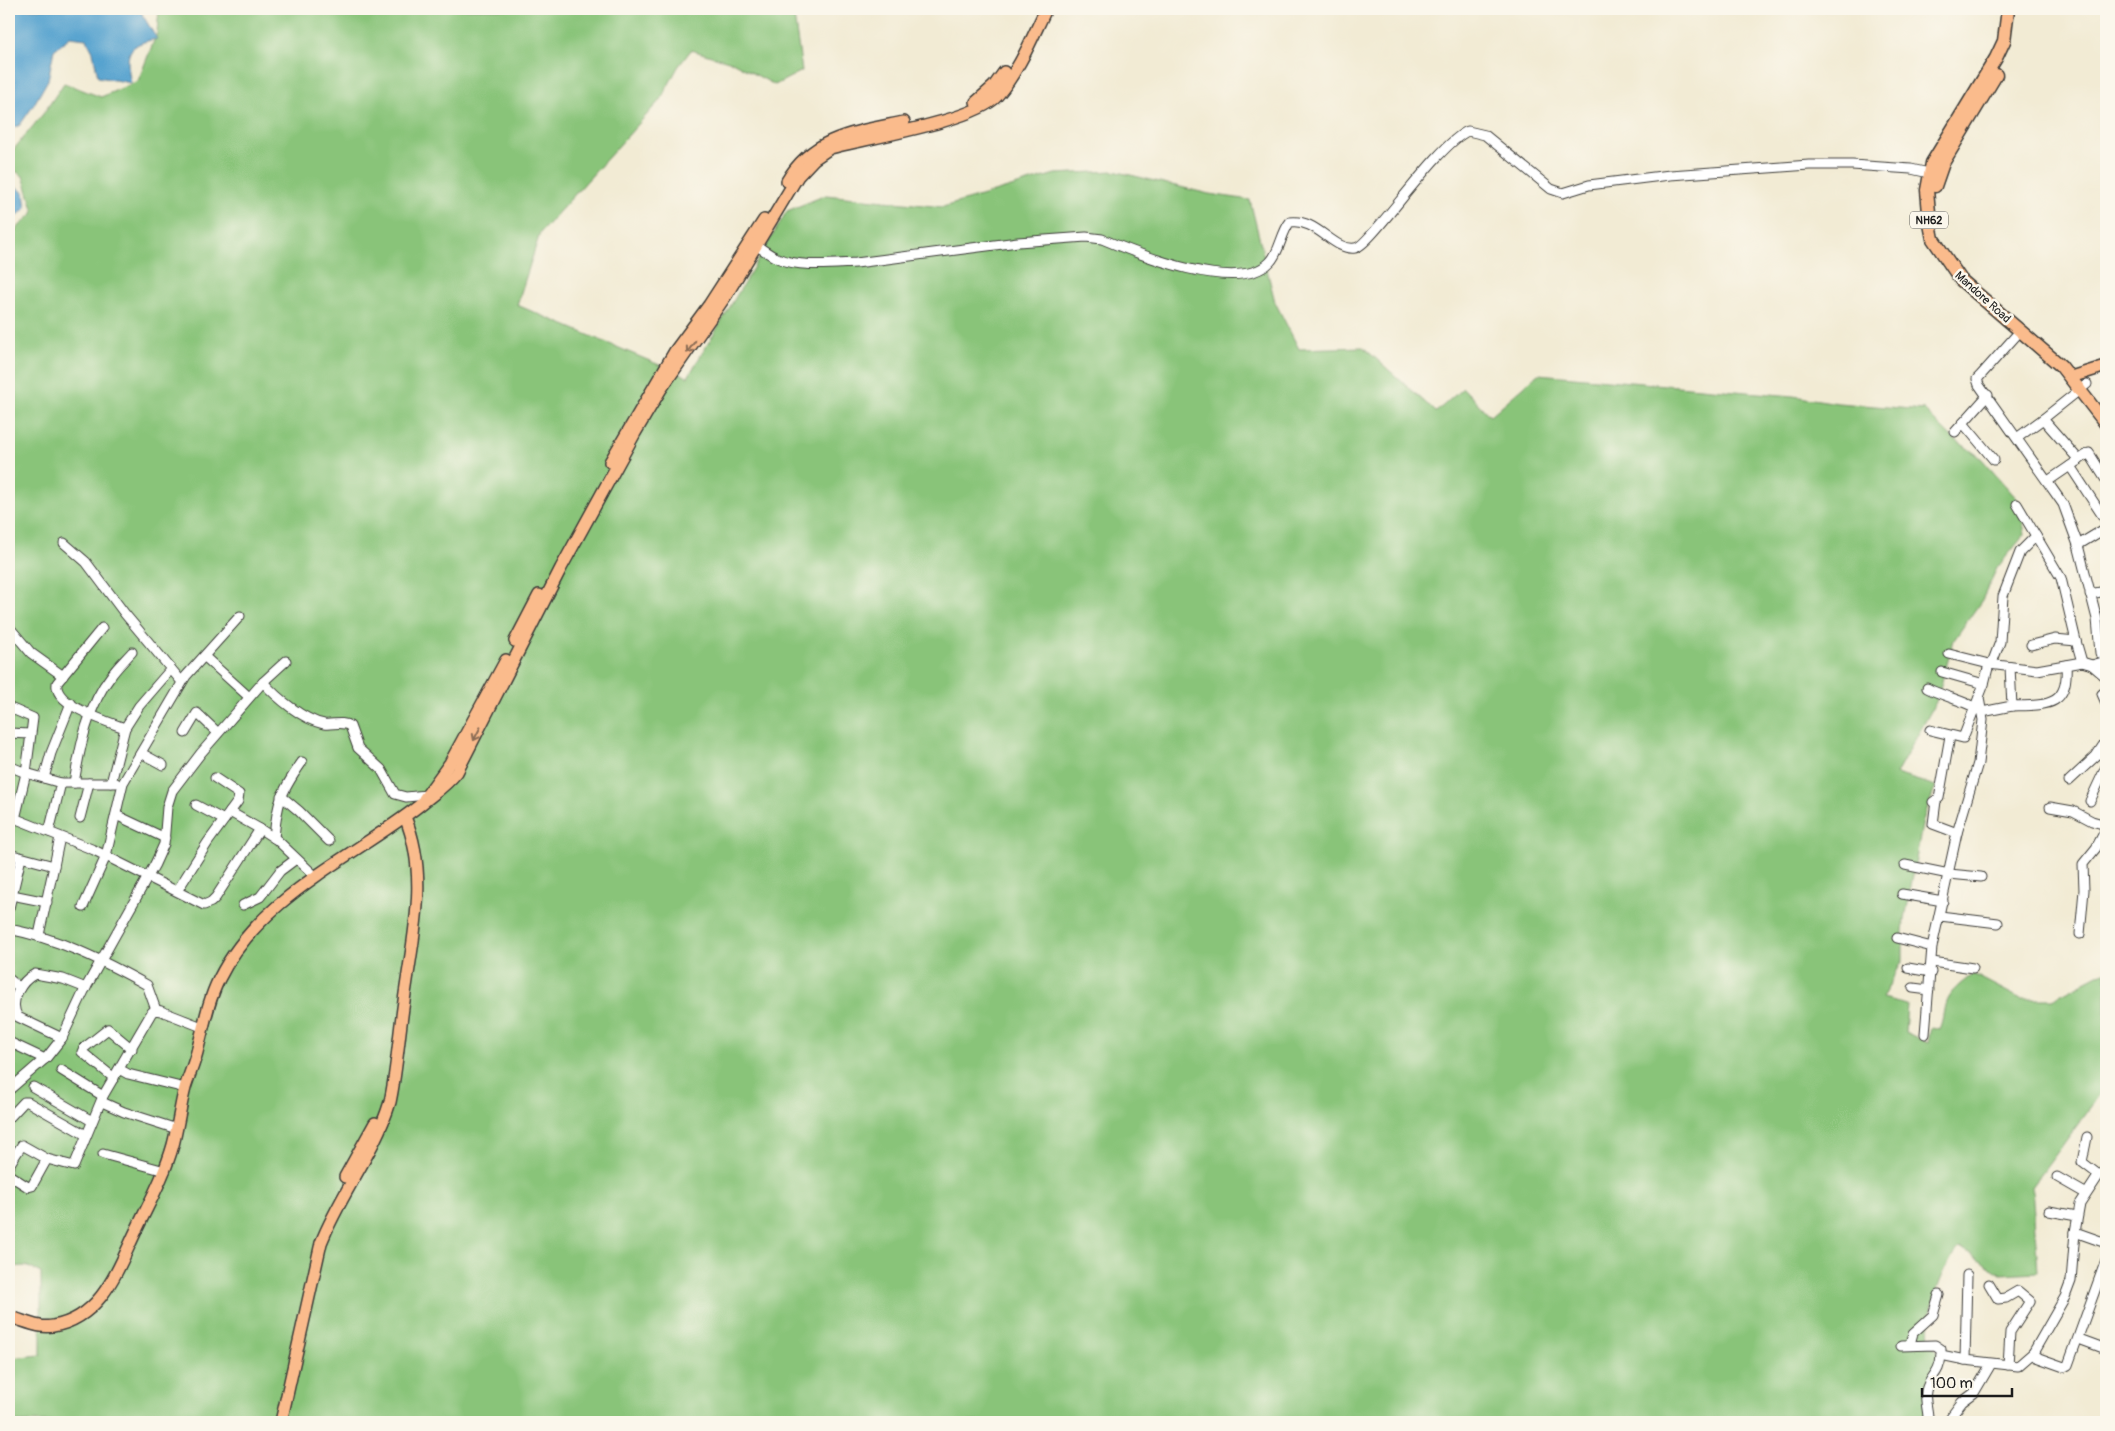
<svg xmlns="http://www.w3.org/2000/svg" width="2115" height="1431" viewBox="0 0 2115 1431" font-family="Pangolin,sans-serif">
<rect width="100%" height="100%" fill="#fbf7ec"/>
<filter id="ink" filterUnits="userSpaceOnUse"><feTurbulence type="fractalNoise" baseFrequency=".02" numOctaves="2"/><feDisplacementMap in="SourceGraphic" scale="10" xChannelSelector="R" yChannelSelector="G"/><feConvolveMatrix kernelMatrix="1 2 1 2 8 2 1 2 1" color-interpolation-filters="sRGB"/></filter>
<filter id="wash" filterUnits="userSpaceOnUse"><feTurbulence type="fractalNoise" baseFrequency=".0096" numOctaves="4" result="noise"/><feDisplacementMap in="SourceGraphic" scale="20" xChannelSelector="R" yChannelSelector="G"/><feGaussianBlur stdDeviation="1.12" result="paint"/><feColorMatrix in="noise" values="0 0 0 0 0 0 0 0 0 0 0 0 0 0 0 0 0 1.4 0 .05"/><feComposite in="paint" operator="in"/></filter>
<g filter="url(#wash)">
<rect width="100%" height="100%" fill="#f2ebd4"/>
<path fill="#89c479" stroke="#52704a" d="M 159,9 L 793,9 L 802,71 L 775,85 L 732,62 L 691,50 L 678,67 L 661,99 L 540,233 L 517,305 L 688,377 L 787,211 L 826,195 L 943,207 L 1055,174 L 1114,171 L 1209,194 L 1250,200 L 1275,302 L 1299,349 L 1363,347 L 1436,412 L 1463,388 L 1490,416 L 1538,374 L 1793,396 L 1838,403 L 1924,410 L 1950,436 L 1980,457 L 2019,501 L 2025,534 L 1997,568 L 1982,600 L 1954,640 L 1936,702 L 1896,774 L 1936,786 L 1923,820 L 1903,930 L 1903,960 L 1882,998 L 1907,1004 L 1905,1032 L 1928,1043 L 1931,1027 L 1939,1029 C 1943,1020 1943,1013 1945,1005 C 1948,992 1963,982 1973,974 L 2021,999 L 2052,999 L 2106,971 L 2106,1092 L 2100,1094 L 2032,1187 L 2038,1272 L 2001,1274 L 1960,1247 C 1943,1264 1926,1313 1930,1338 C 1932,1345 1938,1353 1941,1359 L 1926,1401 L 1928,1422 L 9,1422 L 9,1358 L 41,1355 L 41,1273 L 26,1266 L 9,1267 L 9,236 L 34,212 L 23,176 L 9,167 L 9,155 L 43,114 L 64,83 L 101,97 L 138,81 L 157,33 Z"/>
<g fill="#56a3cf" stroke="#396076">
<path d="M 9,9 L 141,9 L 142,14 L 157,39 C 126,44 125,54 131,83 L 98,77 L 93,52 L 86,39 L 70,37 L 54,50 L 48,80 L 33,106 L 20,125 L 9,130 Z"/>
<path d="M 9,181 L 24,193 L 26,208 L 9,223 Z"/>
</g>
</g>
<g filter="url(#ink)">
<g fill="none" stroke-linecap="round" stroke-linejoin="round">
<defs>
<g id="minor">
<path d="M 757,246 C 764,250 770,255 777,258 C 800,268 833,264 856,263 L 1018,242 L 1086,237 L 1102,239 C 1138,254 1238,295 1270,262 C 1280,252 1281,233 1290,222 C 1317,218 1333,251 1355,248 C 1370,247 1437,144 1468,131 L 1485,135 L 1551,189 L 1563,193 L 1589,185 L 1670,175 L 1809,165 L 1852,165 L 1911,169 L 1929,173"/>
<path d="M 2021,330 L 1980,376 L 1977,379 L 1979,385 L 2063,504 L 2078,545 L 2106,528"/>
<path d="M 1963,423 L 1994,460"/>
<path d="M 1955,432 L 1988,395"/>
<path d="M 2017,438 L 2043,419"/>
<path d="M 2079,460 L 2043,419 L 2087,384"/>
<path d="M 2070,466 L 2106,521"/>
<path d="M 2048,481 L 2089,453 L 2106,480"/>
<path d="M 64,543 L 86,562 L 125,614 L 182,682"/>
<path d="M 2078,545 L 2097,619 L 2100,653 L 2106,652"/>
<path d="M 2090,594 L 2106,591"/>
<path d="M 9,627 L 31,653 L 63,676"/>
<path d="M 102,628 L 57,683 C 53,705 108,722 125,728"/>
<path d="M 2076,641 L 2082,662"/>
<path d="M 2031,645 L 2055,639 L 2076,641 L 2061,578 L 2036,536"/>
<path d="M 1949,654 L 1989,664"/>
<path d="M 205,657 L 249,697"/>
<path d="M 1992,663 L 2000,642 L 2003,596 L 2020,552 L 2036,536 L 2017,504"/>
<path d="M 2092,665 L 2106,677"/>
<path d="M 2010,667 L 2012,706 C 2047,705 2069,707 2066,665"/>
<path d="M 1942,672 L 1984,684"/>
<path d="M 263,682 L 286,661"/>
<path d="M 1927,688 C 1944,697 1968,701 1982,712 L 2012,706"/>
<path d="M 2106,691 L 2102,694 L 2106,703"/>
<path d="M 1930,730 L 1963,738 L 1984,684 L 1989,664 L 2037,670 L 2082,662 L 2092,665 L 2106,661"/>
<path d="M 9,733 L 30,734"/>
<path d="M 185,733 L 197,713 L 218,733"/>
<path d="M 141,753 L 163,765"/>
<path d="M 9,766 L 26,773 L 33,718 L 10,708"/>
<path d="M 44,778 L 51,753 L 71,703"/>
<path d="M 215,778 L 239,794 L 238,801 L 230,812"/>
<path d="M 2069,781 L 2096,756 L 2106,741"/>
<path d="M 74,783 C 80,747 88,705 111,676 C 117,667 125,660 132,652"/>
<path d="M 111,783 L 125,728 L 139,706 L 171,669"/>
<path d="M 281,796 L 299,811 L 329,841"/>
<path d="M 1936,801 L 1933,824 L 1957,833"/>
<path d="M 2090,801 L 2106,767"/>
<path d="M 1933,802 L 1939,798 L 1950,736"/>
<path d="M 196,805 L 224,820"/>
<path d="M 2050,807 L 2073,811 L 2092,821 L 2106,825"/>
<path d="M 116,815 L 165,838"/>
<path d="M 9,816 L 94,850 L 204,905 L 211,902 L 216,897 L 260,829 L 277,840 L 315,876"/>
<path d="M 80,818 L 89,783"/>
<path d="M 15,819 L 26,773 L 61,783"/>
<path d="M 49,832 L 61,783 L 116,783"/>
<path d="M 274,838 C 277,802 281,792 302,762"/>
<path d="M 9,854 L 54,866 L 39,935"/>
<path d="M 1905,865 L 1949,874 L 1981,877"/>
<path d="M 54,866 L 60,837"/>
<path d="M 177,891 L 208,842 L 230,812 L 260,829"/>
<path d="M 1902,894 L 1943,901"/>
<path d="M 12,895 L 47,902"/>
<path d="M 243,905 L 260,897 L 280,871 L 296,859"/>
<path d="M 83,907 L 106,856 L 123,783 L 186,676 L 240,616"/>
<path d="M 9,908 L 21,858"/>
<path d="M 1940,916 L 1998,923"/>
<path d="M 9,931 L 9,929 C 60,939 102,960 147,985 L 156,1010"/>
<path d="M 2080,934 L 2084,890 L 2083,864 L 2096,848 L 2106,829"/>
<path d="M 1897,938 L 1932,947"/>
<path d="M 1932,962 L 1973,968"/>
<path d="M 1908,968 L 1931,972"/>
<path d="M 9,979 L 20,988"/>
<path d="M 1913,988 L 1929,990"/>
<path d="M 1925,1034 L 1932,947 L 1957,833 L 1978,763 L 1983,720 L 1979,698"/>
<path d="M 62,1038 L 18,1017 C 8,1002 21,981 35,974 L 63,979 L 86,988"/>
<path d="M 9,1042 L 45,1059"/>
<path d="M 119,1069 L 128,1074 L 185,1088"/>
<path d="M 61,1070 L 103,1096"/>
<path d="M 114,1078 L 82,1052 L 84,1048 L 108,1029 L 132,1049"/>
<path d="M 33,1087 L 92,1121"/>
<path d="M 9,1090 L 47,1057 L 62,1038 L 84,991 L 155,864 L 164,844 L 167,807 L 172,791 L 201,753 L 263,682 C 276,697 303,720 324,724 C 333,725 342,721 350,726 L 358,748 L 381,769 L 395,794 L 406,797 L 427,795"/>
<path d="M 102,1102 L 124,1112 L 177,1129"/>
<path d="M 9,1118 L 24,1102 L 28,1102 L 86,1135"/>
<path d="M 2087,1137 L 2082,1162 L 2099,1175"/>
<path d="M 103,1154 L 165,1171"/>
<path d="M 47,1159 L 74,1166 L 103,1096 L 152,1012 L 156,1010 L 161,1011 L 202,1027"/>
<path d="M 9,1165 L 22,1145 L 47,1159 L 32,1186 L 28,1187 L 9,1175"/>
<path d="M 2057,1177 L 2085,1193"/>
<path d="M 2049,1211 L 2077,1216"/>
<path d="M 2075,1232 L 2106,1243"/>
<path d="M 1967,1275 L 1965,1360 L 2018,1366 L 2033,1353 L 2065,1297 L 2071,1281 L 2075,1232 L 2080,1204 L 2099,1175 L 2106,1171"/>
<path d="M 1989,1284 L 1998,1299 L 2006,1298 L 2018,1291 L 2030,1301 L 2010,1332 L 2008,1365"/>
<path d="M 2079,1339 L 2106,1349"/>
<path d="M 1910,1344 L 1913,1333 L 1933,1315 L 1939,1295"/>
<path d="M 1901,1346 L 1935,1345 L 1941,1349 L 1941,1355"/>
<path d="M 2033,1353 L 2036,1357 L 2064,1367 L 2068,1365 L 2106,1260"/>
<path d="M 1928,1422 C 1929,1412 1924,1401 1926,1391 C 1929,1376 1940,1375 1941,1355 L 1965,1360"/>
<path d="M 1947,1422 L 1962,1402 L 1974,1393 L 1991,1364"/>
</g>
<g id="major">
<path d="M 976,102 L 994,86 L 1004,72"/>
<path d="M 787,181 C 813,136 856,132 904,122"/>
<path d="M 2071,377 L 2106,366"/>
<path d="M 610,462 L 675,351 L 709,305 L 764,220"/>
<path d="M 515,641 L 539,595"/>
<path d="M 424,799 L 450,763 L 506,660"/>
<path d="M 345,1177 L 375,1123"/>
<path d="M 9,1317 C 23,1320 39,1329 53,1326 C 101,1318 117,1271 135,1233 C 149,1203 164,1177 173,1145 C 178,1126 180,1107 185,1088 C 189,1075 195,1062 198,1048 C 204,1025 208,1001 219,979 C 260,896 351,859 420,805 C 433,794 446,786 457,772 L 561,568 L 635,433 L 661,389 L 727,294 L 798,176 L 814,159 L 830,148 C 867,138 975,121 997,96 C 1019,71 1032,38 1046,9"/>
<path d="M 281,1422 L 321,1243 C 340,1194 375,1152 390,1102 C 397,1069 399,1034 404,1001 C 412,940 430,877 405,817"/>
</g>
<g id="highway">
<path d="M 2008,9 L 2004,41 L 1996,58 L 1932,163 L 1927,190 L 1930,224 L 1933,239 L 1961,280 L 2061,366 L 2106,424"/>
<path d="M 1935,186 L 1943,163 L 1996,75"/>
</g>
</defs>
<use href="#minor" stroke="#3c3b38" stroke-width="11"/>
<use href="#major" stroke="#3c3b38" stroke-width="14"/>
<use href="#highway" stroke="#3c3b38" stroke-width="15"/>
<use href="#minor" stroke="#fff" stroke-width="9"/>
<use href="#major" stroke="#fabb8c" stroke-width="11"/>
<use href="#highway" stroke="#fabb8c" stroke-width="12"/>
</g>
<defs><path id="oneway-shaft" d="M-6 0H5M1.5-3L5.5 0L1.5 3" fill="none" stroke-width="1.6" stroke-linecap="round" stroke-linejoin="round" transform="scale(1.25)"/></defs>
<g stroke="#8b6c54">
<use href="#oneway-shaft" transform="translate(691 347) rotate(125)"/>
<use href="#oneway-shaft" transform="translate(477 734) rotate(117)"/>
</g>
</g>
<g text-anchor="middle" stroke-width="5" stroke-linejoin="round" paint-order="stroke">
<rect fill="#fbf7ec" stroke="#5f5e5a" stroke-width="1" x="1910" y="211.5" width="38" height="17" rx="4"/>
<g font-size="11" font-weight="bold" fill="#1c1c1c">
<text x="1929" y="224">NH62</text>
</g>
<g font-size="12" fill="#1c1c1c" stroke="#fbf7ec">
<text transform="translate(1983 297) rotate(42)" y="4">Mandore Road</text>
</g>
</g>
<rect width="2115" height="1431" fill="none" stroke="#fbf7ec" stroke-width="30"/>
<path d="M1922 1388v8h90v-8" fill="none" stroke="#1c1c1c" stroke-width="2.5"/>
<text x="1930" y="1388" font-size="15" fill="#1c1c1c" stroke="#fbf7ec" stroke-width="4" paint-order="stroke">100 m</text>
</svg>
